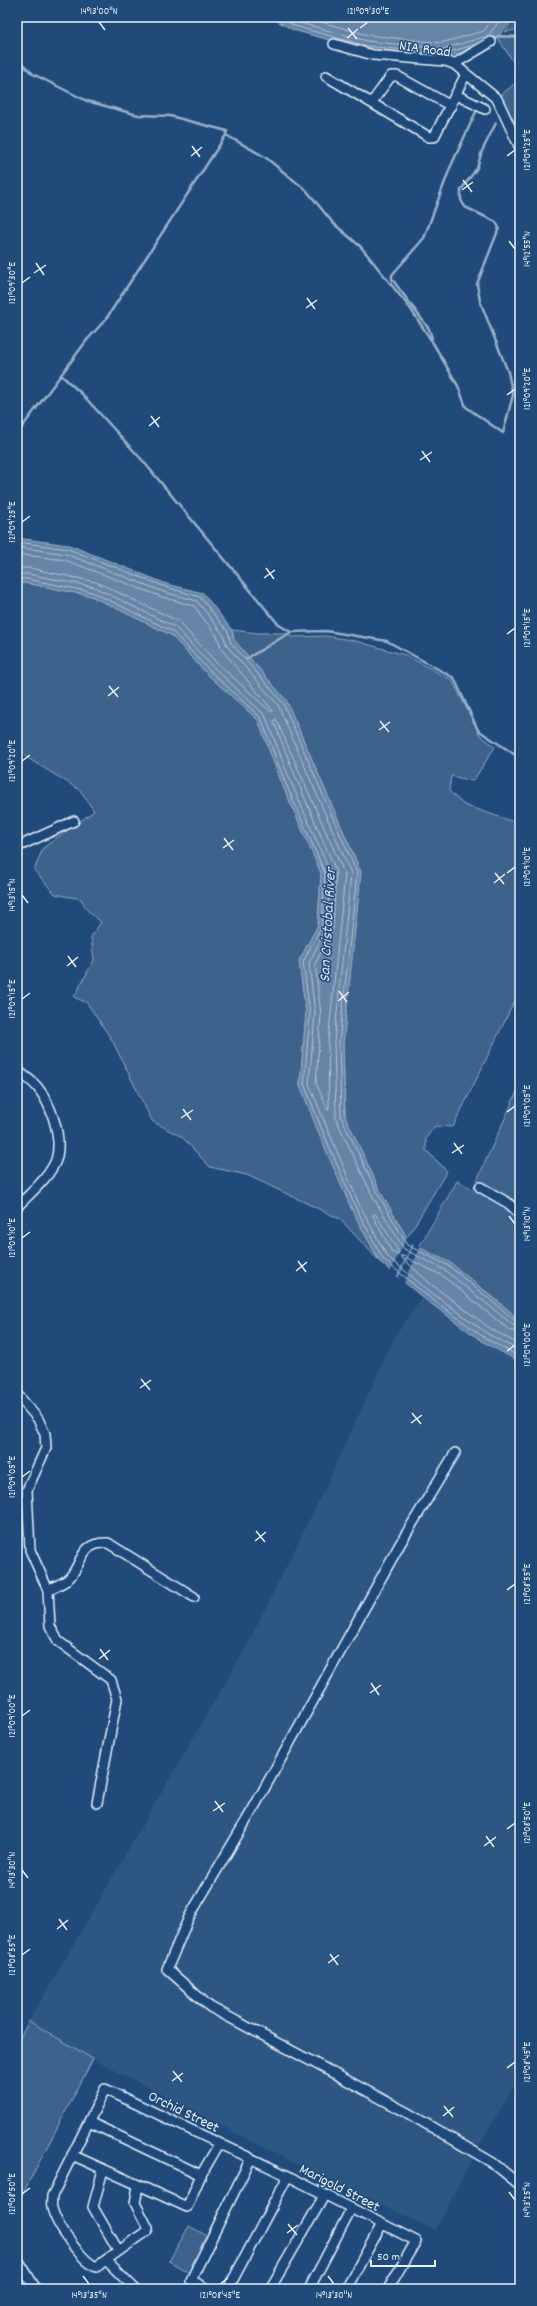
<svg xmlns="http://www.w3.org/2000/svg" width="537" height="2306" viewBox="0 0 537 2306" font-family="Dekko,sans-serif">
<rect width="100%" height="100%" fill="#1f4a7a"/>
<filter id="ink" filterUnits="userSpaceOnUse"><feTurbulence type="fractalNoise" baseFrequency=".025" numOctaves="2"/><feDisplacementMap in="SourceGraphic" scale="8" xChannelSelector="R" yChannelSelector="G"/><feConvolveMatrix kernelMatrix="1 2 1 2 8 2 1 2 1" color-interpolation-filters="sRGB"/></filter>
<g filter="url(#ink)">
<path fill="#2e5683" d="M 422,1297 L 483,1342 L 520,1362 L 520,2076 L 481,2142 L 435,2230 L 292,2162 L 93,2059 L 29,2021 L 247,1645 L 327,1484 L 395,1336 Z"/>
<g fill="#3c628c" stroke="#92aac2">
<path d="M 513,17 L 520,17 L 520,29 L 505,32 Z"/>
<path d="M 497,37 L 520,37 L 520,72 Z"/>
<path d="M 520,79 L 520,138 L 501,95 Z"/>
<path d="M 17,583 L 26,583 L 91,596 L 171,635 L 206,673 L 258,720 L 280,779 L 321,873 L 318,925 L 299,961 L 306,1013 L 300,1085 L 351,1208 L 380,1262 L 340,1219 L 247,1175 L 210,1167 L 182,1137 L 152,1121 L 112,1040 L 87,1003 L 74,997 L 94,960 L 91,937 L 101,922 L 88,911 L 81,899 L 55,894 L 34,870 L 43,848 L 94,811 L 80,790 L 21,754 L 17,757 Z"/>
<path d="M 232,630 L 257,633 L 283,633 L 292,637 L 326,636 L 356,641 L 405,655 L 452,680 L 480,735 L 495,747 L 473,781 L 451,776 L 449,791 L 464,805 L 520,824 L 520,990 L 453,1127 L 435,1126 L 426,1138 L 426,1150 L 447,1171 L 407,1238 L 381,1193 L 345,1116 L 343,1043 L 361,872 L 286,700 L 234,640 Z"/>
<path d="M 520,1085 L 520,1320 L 487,1292 L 419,1247 L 457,1181 L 473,1189 Z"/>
<path d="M 29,2021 L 93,2059 L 22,2195 L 17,2172 L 17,2043 Z"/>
<path d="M 189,2226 L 211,2238 L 191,2274 L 169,2261 Z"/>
</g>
<g fill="#6685a7" stroke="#9ab0c7">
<path d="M 270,17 L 513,17 L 493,44 L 443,58 L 366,50 L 293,30 Z"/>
<path d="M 17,538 L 69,545 L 167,584 L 203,593 L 232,630 L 234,640 L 286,700 L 361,872 L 343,1043 L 345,1116 L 381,1193 L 410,1243 L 451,1263 L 520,1320 L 520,1362 L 483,1342 L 422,1297 L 380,1262 L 351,1208 L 319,1134 L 300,1085 L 306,1013 L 299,961 L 318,925 L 321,873 L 280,779 L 258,720 L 206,673 L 171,635 L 91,596 L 26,583 L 17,583 Z"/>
</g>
<g fill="#1f4a7a">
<path d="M 408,1235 L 413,1242 L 396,1277 L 390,1272 Z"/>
<path d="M 415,1243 L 421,1246 L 404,1283 L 398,1279 Z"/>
</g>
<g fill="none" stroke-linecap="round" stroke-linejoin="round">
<g stroke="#b4c6d8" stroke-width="1">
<path d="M 278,17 L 295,26 L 367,46 L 442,54 L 477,44"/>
<path d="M 288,17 L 297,22 L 367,41 L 442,49 L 488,36 L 502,17"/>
<path d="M 303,17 L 368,35 L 441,43 L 484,31 L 494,17"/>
<path d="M 17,542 L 68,549 L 166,587 L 200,597 L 228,632 L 231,643 L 283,703 L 357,873 L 339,1043 L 341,1117 L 378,1194 L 407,1245 L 449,1266 L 516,1321 L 520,1322"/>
<path d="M 17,547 L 66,554 L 164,592 L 197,601 L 223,634 L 227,646 L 278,705 L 351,873 L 334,1042 L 336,1119 L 373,1197 L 404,1249 L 446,1271 L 513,1325 L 520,1327"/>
<path d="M 17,554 L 65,560 L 162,597 L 194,606 L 217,636 L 222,650 L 273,711 L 270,711 L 216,662 L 178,621 L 96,582 L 29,568 L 17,568"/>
<path d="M 17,574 L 28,574 L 94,587 L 175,627 L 212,666 L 265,715 L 288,775 L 330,872 L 327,926 L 309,963 L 315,1014 L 309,1084 L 328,1130 L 359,1204 L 387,1256 L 428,1290 L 488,1334 L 520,1351"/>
<path d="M 17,579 L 27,579 L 92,592 L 172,631 L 209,670 L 261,718 L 283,777 L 325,873 L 322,925 L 303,962 L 310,1014 L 304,1084 L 323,1132 L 355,1206 L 383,1259 L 425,1294 L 485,1338 L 520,1357"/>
<path d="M 276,719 L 345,875 L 328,1042 L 329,1108 L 328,1110 L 316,1083 L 321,1014 L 315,964 L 333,928 L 336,871 L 294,773 L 274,722 Z"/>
<path d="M 374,1214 L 376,1215 L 399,1252 L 398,1255 L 392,1252 L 373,1216 Z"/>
<path d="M 520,1333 L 509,1330 L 443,1276 L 403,1256 L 400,1256 L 432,1285 L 491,1329 L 520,1345"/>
</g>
<g stroke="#9ab0c7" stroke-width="2.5">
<path d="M 497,36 L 520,37"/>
<path d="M 17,59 L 33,74 L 87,101 L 138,115 L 170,116 L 227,131 L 226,135 L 265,157 L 307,191 L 333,223 L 361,247 L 410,308 L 433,343 L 458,386 L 466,407 L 503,433 L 513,395 L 508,372 L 480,301 L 477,284 L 499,228 L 496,222 L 465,207 L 461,200 L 461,190 L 477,168 L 482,151 L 496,123"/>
<path d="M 432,338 L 429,329 L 392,279 L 392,275 L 424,238 L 450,168 L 481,101"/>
<path d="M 62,376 L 82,394 L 143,461 L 279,625 L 291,632"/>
<path d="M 17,434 L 87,340 L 106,319 L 226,135"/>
<path d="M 246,659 L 291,632 L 326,631 L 387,641 L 454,678 L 478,730 L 520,758"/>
</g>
<defs>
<g id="street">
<path d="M 334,44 L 373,55 L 445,61 L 454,64 L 497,99 L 520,148"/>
<path d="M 454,64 L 491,42"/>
<path d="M 326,76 L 429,137 L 434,137 L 466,74"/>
<path d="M 456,95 L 485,109"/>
<path d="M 372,102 L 391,76 L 397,76 L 451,106"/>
<path d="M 17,847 L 74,821"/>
<path d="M 17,1070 C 24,1076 33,1081 38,1088 C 51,1104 63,1138 56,1160 C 49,1178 30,1193 17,1207"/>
<path d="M 480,1187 L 508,1203 L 520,1214"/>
<path d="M 17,1394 L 38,1419 L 45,1434 L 46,1448 L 27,1490 L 30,1550 L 48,1590 L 50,1626 L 58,1641 L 111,1680 L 117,1699 L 97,1803"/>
<path d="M 455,1453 L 400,1544 L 253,1809 L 189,1917 L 167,1969 L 210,2007 L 406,2112 L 493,2163 L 520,2185"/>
<path d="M 48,1590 C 54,1586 62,1584 67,1580 C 83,1567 78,1541 108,1543 L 194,1597"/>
<path d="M 89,2122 L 201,2175"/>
<path d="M 72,2155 L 187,2207 L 201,2175 L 219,2144"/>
<path d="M 103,2170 L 93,2207 L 118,2250"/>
<path d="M 138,2186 L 135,2203 L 148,2228 L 147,2231 L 96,2267 C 81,2260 56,2225 52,2208 C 51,2205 52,2200 52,2196 L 105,2089 L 288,2176 L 416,2241 L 388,2289"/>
<path d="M 17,2258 L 36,2289"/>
<path d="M 107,2261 L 135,2289"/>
<path d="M 207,2289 L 191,2280 L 250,2160"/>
<path d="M 228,2289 L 288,2176"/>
<path d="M 270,2289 L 324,2196"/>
<path d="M 309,2289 L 351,2209"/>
<path d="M 346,2289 L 382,2224"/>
</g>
</defs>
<use href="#street" stroke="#e8f1f8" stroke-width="12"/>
<use href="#street" stroke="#1f4a7a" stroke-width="9"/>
</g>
</g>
<path fill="none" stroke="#e8f1f8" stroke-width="1.5" d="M 99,22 L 105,30M 348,28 L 357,39M 360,28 L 368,22M 347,38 L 358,29M 192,146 L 200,157M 191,156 L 202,147M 507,156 L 515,150M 463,180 L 472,192M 462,190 L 473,182M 509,241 L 515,249M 36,263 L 44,275M 34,273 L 46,265M 22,283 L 30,277M 307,298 L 315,309M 306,308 L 317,300M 507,395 L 515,389M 151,416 L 159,427M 149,426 L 160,417M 422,451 L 430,462M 420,460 L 432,452M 22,522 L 30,516M 266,568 L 274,579M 264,578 L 275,570M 507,634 L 515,628M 109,686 L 118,697M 108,696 L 119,687M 380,721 L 389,732M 379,730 L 390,722M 22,761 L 30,755M 224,838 L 233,850M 223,848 L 234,840M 495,873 L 504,884M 507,873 L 515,867M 494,883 L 505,874M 22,895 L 28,903M 68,956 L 76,967M 67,966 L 78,957M 339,991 L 347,1002M 22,999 L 30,993M 338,1001 L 349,992M 183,1109 L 191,1120M 507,1112 L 515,1106M 181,1118 L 193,1110M 454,1143 L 462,1154M 452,1153 L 464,1145M 509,1216 L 515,1224M 22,1238 L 30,1232M 298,1261 L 306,1272M 296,1271 L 307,1262M 507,1351 L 515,1345M 141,1379 L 150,1390M 140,1388 L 151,1380M 412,1413 L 421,1424M 411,1423 L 422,1415M 22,1477 L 30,1471M 256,1531 L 265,1542M 255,1541 L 266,1532M 507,1590 L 515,1584M 100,1649 L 108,1660M 99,1659 L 110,1650M 371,1683 L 379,1695M 370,1693 L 381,1685M 22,1716 L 30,1710M 215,1801 L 223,1812M 213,1811 L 225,1803M 507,1829 L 515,1823M 486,1836 L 494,1847M 484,1846 L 496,1837M 22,1870 L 28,1878M 59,1919 L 67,1930M 57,1929 L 68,1920M 330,1954 L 338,1965M 22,1955 L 30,1949M 328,1963 L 339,1955M 507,2068 L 515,2062M 173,2071 L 182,2082M 172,2081 L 183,2073M 444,2106 L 453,2117M 443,2116 L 454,2107M 509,2192 L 515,2200M 22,2194 L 30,2188M 288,2224 L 297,2235M 287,2233 L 298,2225M 83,2276 L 89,2284M 328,2276 L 334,2284M 220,2284 L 228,2278"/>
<g text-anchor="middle" stroke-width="3" stroke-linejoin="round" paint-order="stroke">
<g font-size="15" fill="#e8f1f8" stroke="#1f4a7a">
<text transform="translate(425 48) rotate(8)" y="5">NIA Road</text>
<text transform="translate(184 2111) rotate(26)" y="5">Orchid Street</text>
<text transform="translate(340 2187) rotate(27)" y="5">Marigold Street</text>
</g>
<g font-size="16" font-style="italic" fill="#d4e1ec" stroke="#1f4a7a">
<text transform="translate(326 925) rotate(-87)" y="6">San Cristobal River</text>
</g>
</g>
<rect width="537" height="2306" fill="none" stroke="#1f4a7a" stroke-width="44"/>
<path d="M371 2260v6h64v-6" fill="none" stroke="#e8f1f8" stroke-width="2"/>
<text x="377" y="2260" font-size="12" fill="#e8f1f8" stroke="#1f4a7a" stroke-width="3" paint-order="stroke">50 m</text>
<rect x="22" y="22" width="493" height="2262" fill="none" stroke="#e8f1f8" stroke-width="1.5"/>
<g font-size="10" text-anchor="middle" fill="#e8f1f8">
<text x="99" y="14">14°13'00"N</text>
<text x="368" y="14">121°09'30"E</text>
<text transform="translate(526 150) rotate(-90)" y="4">121°09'25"E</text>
<text transform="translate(526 249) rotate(-90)" y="4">14°12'55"N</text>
<text transform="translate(11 283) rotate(-90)" y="4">121°09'30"E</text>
<text transform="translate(526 389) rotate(-90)" y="4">121°09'20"E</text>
<text transform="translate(11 522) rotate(-90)" y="4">121°09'25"E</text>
<text transform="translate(526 628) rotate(-90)" y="4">121°09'15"E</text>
<text transform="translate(11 761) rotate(-90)" y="4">121°09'20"E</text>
<text transform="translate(526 867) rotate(-90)" y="4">121°09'10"E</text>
<text transform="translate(11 895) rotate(-90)" y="4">14°13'15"N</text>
<text transform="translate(11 999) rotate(-90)" y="4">121°09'15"E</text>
<text transform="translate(526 1106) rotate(-90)" y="4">121°09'05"E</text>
<text transform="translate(526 1224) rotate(-90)" y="4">14°13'10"N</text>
<text transform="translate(11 1238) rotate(-90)" y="4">121°09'10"E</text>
<text transform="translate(526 1345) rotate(-90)" y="4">121°09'00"E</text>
<text transform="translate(11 1477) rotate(-90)" y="4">121°09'05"E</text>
<text transform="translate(526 1584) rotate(-90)" y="4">121°08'55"E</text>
<text transform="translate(11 1716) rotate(-90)" y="4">121°09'00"E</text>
<text transform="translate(526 1823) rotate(-90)" y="4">121°08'50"E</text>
<text transform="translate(11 1870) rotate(-90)" y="4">14°13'30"N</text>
<text transform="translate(11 1955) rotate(-90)" y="4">121°08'55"E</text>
<text transform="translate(526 2062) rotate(-90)" y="4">121°08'45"E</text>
<text transform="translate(11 2194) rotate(-90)" y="4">121°08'50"E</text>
<text transform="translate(526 2200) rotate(-90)" y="4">14°13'25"N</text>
<text x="89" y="2298">14°13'35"N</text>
<text x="220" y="2298">121°08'45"E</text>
<text x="334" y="2298">14°13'30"N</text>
</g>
</svg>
